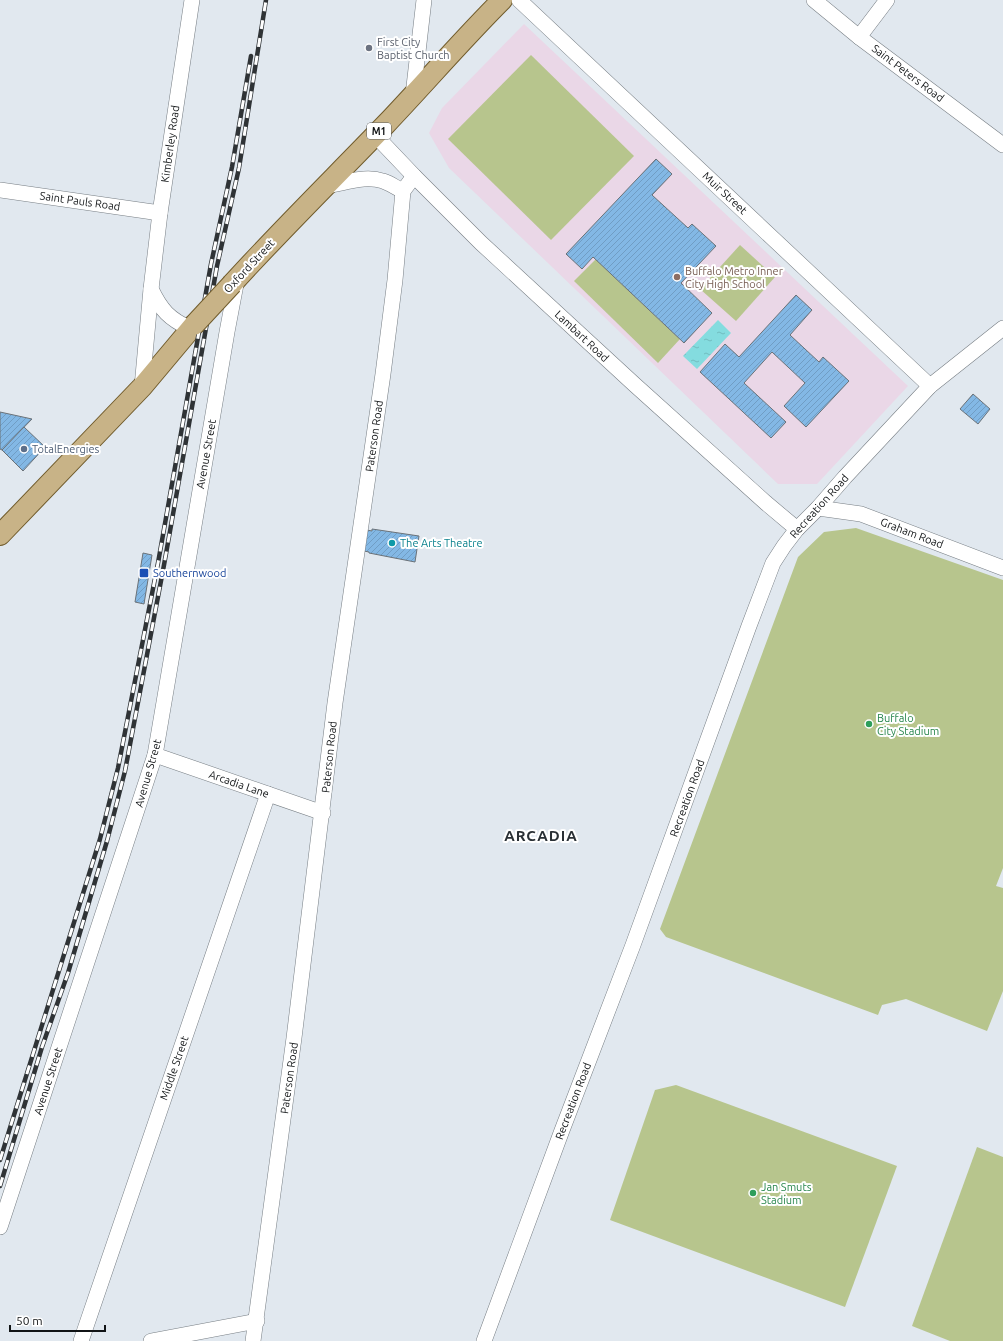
<svg xmlns="http://www.w3.org/2000/svg" width="1003" height="1341" viewBox="0 0 1003 1341" font-family="Ubuntu,sans-serif">
<defs>
<pattern id="water-ripples" width="26" height="14" patternUnits="userSpaceOnUse"><rect width="26" height="14" fill="#84dcdf"/><path d="M2 4q2-2 4 0t4 0M15 11q2-2 4 0t4 0" fill="none" stroke="#71bcbf"/></pattern>
<pattern id="building-hatch" width="6" height="6" patternUnits="userSpaceOnUse"><rect width="6" height="6" fill="#83b8e5"/><path d="M-1 1l2-2M0 6l6-6M5 7l2-2" fill="none" stroke="#709dc4"/></pattern>
</defs>
<rect width="100%" height="100%" fill="#e1e8ef"/>
<path fill="#ead7e7" d="M 524,24 L 908,386 L 817,484 L 778,484 L 449,168 L 429,133 L 442,108 Z"/>
<g fill="#b7c58d">
<path d="M 531,55 L 634,156 L 551,240 L 448,139 Z"/>
<path d="M 740,245 L 775,277 L 736,321 L 700,289 Z"/>
<path d="M 596,259 L 680,339 L 658,363 L 574,281 Z"/>
<path d="M 856,528 L 1003,580 L 1003,868 L 996,886 L 1003,888 L 1003,991 L 987,1031 L 906,999 L 882,1005 L 878,1015 L 666,937 L 660,929 L 798,557 L 824,532 Z"/>
<path d="M 676,1085 L 897,1166 L 845,1307 L 610,1220 L 655,1090 Z"/>
<path d="M 977,1147 L 1003,1157 L 1003,1341 L 950,1341 L 912,1326 Z"/>
</g>
<path fill="url(#water-ripples)" d="M 718,320 L 731,333 L 697,369 L 683,356 Z"/>
<g fill="url(#building-hatch)" stroke="#6b7278">
<path d="M 656,159 L 672,174 L 652,195 L 688,228 L 692,224 L 716,246 L 681,283 L 712,313 L 684,343 L 593,257 L 582,269 L 566,254 Z"/>
<path d="M 796,295 L 812,310 L 790,335 L 819,362 L 823,357 L 849,381 L 806,427 L 784,406 L 805,383 L 772,352 L 744,383 L 786,422 L 771,438 L 700,372 L 725,344 L 739,357 Z"/>
<path d="M 973,394 L 990,409 L 978,424 L 960,409 Z"/>
<path d="M 0,412 L 32,419 L 2,450 L 0,449 Z"/>
<path d="M 24,427 L 45,447 L 23,471 L 2,450 Z"/>
<path d="M 372,529 L 419,536 L 415,562 L 369,553 L 369,552 L 364,551 L 367,530 L 372,531 Z"/>
<path d="M 143,553 L 152,555 L 144,604 L 135,602 Z"/>
</g>
<g fill="none" stroke-linecap="round" stroke-linejoin="round">
<defs>
<g id="minor">
<path d="M 519,0 L 930,386"/>
<path d="M 814,0 L 859,37 L 1003,145"/>
<path d="M 859,37 L 887,0"/>
<path d="M 413,95 L 424,0"/>
<path d="M 375,135 L 414,176 L 481,243 L 635,385 L 766,503 L 797,529"/>
<path d="M 324,187 C 342,183 365,175 383,181 C 390,183 396,188 403,191"/>
<path d="M 0,190 L 160,213"/>
<path d="M 151,289 C 161,310 169,319 191,329"/>
<path d="M 142,387 L 151,289 L 160,213 L 192,0"/>
<path d="M 818,508 L 861,514 L 1003,568"/>
<path d="M 155,755 L 323,813"/>
<path d="M 0,1227 L 155,755 L 227,332 L 237,279"/>
<path d="M 81,1341 L 268,794"/>
<path d="M 151,1341 L 257,1321"/>
<path d="M 253,1341 L 294,1038 L 335,703 L 383,374 L 395,280 L 403,191 L 414,176"/>
<path d="M 484,1341 L 561,1133 L 633,945 L 749,626 L 773,563 L 784,546 L 797,529 L 818,508 L 845,477 L 930,386 L 1003,328"/>
</g>
<g id="major">
<path d="M 232,284 C 282,229 335,177 386,124 C 425,83 462,40 502,0"/>
<path d="M 0,535 L 142,387 L 194,325"/>
</g>
</defs>
<use href="#minor" stroke="#777e84" stroke-width="16"/>
<use href="#major" stroke="#705b2b" stroke-width="22"/>
<use href="#minor" stroke="#fff" stroke-width="15"/>
<use href="#major" stroke="#c8b387" stroke-width="20"/>
<defs>
<g id="rail">
<path d="M 0,1160 L 100,839 L 118,768 L 158,563 L 211,264 L 232,167 L 251,56"/>
<path d="M 0,1186 L 42,1047 L 68,973 L 107,841 L 125,771 L 164,565 L 217,266 L 239,168 L 266,0"/>
</g>
</defs>
<use href="#rail" stroke="#2f3336" stroke-width="4.5"/>
<use href="#rail" stroke="#fff" stroke-width="3" stroke-dasharray="9" stroke-linecap="butt"/>
<defs>
<path id="major-bridge" d="M 194,325 L 232,284"/>
</defs>
<use href="#major-bridge" stroke="#705b2b" stroke-width="22" stroke-linecap="butt"/>
<use href="#major-bridge" stroke="#c8b387" stroke-width="20"/>
</g>
<circle fill="#6b7280" stroke="#fff" stroke-width="1.5" cx="369" cy="48" r="4"/>
<circle fill="#8d6e63" stroke="#fff" stroke-width="1.5" cx="677" cy="277" r="4"/>
<circle fill="#5c6f8a" stroke="#fff" stroke-width="1.5" cx="24" cy="449" r="4"/>
<circle fill="#0f9aa8" stroke="#fff" stroke-width="1.5" cx="392" cy="543" r="4"/>
<rect fill="#1a4fb4" stroke="#fff" stroke-width="1.5" x="139" y="568" width="10" height="10" rx="2"/>
<g fill="#2e9e5b" stroke="#fff" stroke-width="1.5">
<circle cx="869" cy="724" r="4"/>
<circle cx="753" cy="1193" r="4"/>
</g>
<g text-anchor="middle" stroke-width="4" stroke-linejoin="round" paint-order="stroke">
<rect fill="#fff" stroke="#585a5c" stroke-width="1" x="367" y="123" width="24" height="16" rx="3"/>
<g font-size="10" font-weight="bold" fill="#111416">
<text x="379" y="135">M1</text>
</g>
<g font-size="11" fill="#5b616d" stroke="#fff" text-anchor="start">
<text x="377" y="46">First City<tspan x="377" dy="13">Baptist Church</tspan></text>
</g>
<g font-size="11" fill="#111416" stroke="#fff">
<text transform="translate(908 73) rotate(37)" y="4">Saint Peters Road</text>
<text transform="translate(170 144) rotate(-82)" y="4">Kimberley Road</text>
<text transform="translate(725 193) rotate(43)" y="4">Muir Street</text>
<text transform="translate(80 201) rotate(8)" y="4">Saint Pauls Road</text>
<text transform="translate(249 266) rotate(-47)" y="4">Oxford Street</text>
<text transform="translate(582 336) rotate(43)" y="4">Lambart Road</text>
<text transform="translate(374 436) rotate(-82)" y="4">Paterson Road</text>
<text transform="translate(206 454) rotate(-80)" y="4">Avenue Street</text>
<text transform="translate(819 506) rotate(-48)" y="4">Recreation Road</text>
<text transform="translate(912 533) rotate(21)" y="4">Graham Road</text>
<text transform="translate(329 757) rotate(-84)" y="4">Paterson Road</text>
<text transform="translate(148 773) rotate(-74)" y="4">Avenue Street</text>
<text transform="translate(239 784) rotate(19)" y="4">Arcadia Lane</text>
<text transform="translate(687 798) rotate(-70)" y="4">Recreation Road</text>
<text transform="translate(174 1068) rotate(-71)" y="4">Middle Street</text>
<text transform="translate(289 1078) rotate(-82)" y="4">Paterson Road</text>
<text transform="translate(48 1081) rotate(-72)" y="4">Avenue Street</text>
<text transform="translate(573 1101) rotate(-69)" y="4">Recreation Road</text>
</g>
<g font-size="11" fill="#785e54" stroke="#fff" text-anchor="start">
<text x="685" y="275">Buffalo Metro Inner<tspan x="685" dy="13">City High School</tspan></text>
</g>
<g font-size="11" fill="#4e5e75" stroke="#fff" text-anchor="start">
<text x="32" y="453">TotalEnergies</text>
</g>
<g font-size="11" fill="#0d838f" stroke="#fff" text-anchor="start">
<text x="400" y="547">The Arts Theatre</text>
</g>
<g font-size="11" fill="#164399" stroke="#fff" text-anchor="start">
<text x="153" y="577">Southernwood</text>
</g>
<g font-size="11" fill="#27864d" stroke="#fff" text-anchor="start">
<text x="877" y="722">Buffalo<tspan x="877" dy="13">City Stadium</tspan></text>
<text x="761" y="1191">Jan Smuts<tspan x="761" dy="13">Stadium</tspan></text>
</g>
<g font-size="15" font-weight="bold" letter-spacing="1" fill="#2a3035" stroke="#fff">
<text x="541" y="841">ARCADIA</text>
</g>
</g>
<path d="M10 1325v6h95v-6" fill="none" stroke="#111416" stroke-width="2"/>
<text x="16" y="1325" font-size="12" fill="#111416" stroke="#ffffff" stroke-width="3" paint-order="stroke">50 m</text>
</svg>
